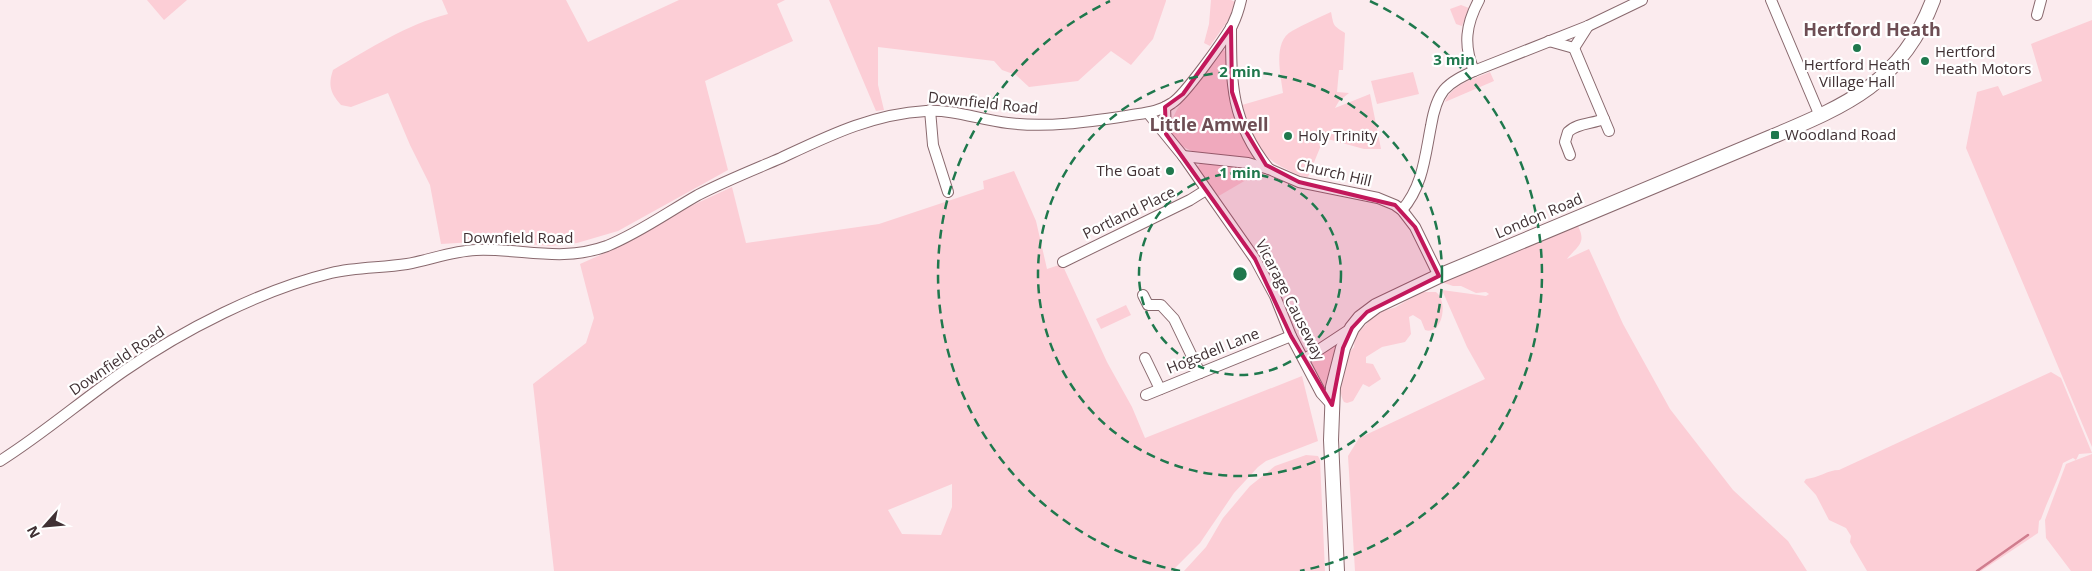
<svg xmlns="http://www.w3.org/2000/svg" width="2092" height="571" viewBox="0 0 2092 571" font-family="'Open Sans',sans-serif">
<rect width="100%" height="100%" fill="#fbebee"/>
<g fill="#fcced6" fill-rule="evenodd">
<path d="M 147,0 L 187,0 L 164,20 Z"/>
<path d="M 442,0 L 566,0 L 588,42 L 679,0 L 785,0 L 777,4 L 793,41 L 705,81 L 728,170 L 618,231 L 577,243 L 551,246 L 491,241 L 441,244 L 430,185 L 410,145 L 388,93 L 351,107 L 341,105 C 330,93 328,85 333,70 C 371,48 405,25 448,14 Z"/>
<path d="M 829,0 L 1166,0 L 1166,1 L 1153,39 L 1131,65 L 1111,51 L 1078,81 L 1029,87 L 1016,75 L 1002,70 L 994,61 L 878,47 L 878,85 L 884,110 L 876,111 Z"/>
<path d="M 1211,0 L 1231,0 L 1235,2 L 1229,19 L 1210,46 L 1204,43 L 1209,24 Z"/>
<path d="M 1461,5 L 1469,8 L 1462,26 L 1456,24 L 1450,9 Z"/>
<path d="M 1331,12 C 1334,27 1333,25 1345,33 L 1343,70 L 1339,70 L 1337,92 L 1349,93 L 1339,101 L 1335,108 L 1370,94 L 1381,149 L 1364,149 L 1324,138 L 1308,177 C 1300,177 1294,173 1286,169 C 1256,155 1252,134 1242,105 L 1283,93 C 1281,75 1272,42 1292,31 C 1304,24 1318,18 1331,12 Z"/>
<path d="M 2092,20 L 2092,447 L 1966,148 L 1977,92 L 1998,86 L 2003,96 L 2042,81 L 2031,44 Z"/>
<path d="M 1221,49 L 1225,51 L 1228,57 L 1256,161 C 1238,159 1212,159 1195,152 C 1153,137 1176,110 1193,86 C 1202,74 1210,60 1221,49 Z"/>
<path d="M 1413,72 L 1419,94 L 1377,104 L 1371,81 Z"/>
<path d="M 1490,72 L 1494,81 L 1445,102 C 1452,84 1474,79 1490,72 Z"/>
<path d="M 1201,162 L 1221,163 L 1254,169 L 1258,173 L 1217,197 L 1197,168 Z"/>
<path d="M 1014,171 L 1036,221 L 1047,269 L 1062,264 L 1107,362 L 1132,407 L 1145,438 L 1302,376 L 1318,441 L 1266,461 L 1258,467 L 1234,493 L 1200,543 L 1172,571 L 554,571 L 533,384 L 586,343 L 594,318 L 580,264 L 625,244 L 680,211 L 732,187 L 746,243 L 879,224 L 984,189 L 983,181 ZM 952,484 L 952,507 L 941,535 L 902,534 L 888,510 Z"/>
<path d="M 1571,225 L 1578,226 C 1587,244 1577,246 1567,259 L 1589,249 L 1623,324 L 1670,409 L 1733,490 L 1788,541 L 1807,571 L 1355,571 L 1348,456 L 1359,438 L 1485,379 L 1467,347 L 1442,290 L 1486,296 L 1489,294 L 1486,292 L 1476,293 L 1461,286 L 1453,286 L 1444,283 L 1445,279 L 1549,238 L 1555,232 L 1560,233 L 1567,226 Z"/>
<path d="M 1421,292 L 1436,292 C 1449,302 1442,336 1425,330 L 1421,320 L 1413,315 L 1409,317 L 1411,334 L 1405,342 L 1382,347 L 1366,357 L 1366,363 L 1373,364 L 1381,379 L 1369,387 L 1363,384 L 1353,401 L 1347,403 L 1344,402 C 1335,386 1348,372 1347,355 L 1354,347 L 1355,336 L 1377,313 L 1396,307 Z"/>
<path d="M 1126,305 L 1131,315 L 1101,329 L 1096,319 Z"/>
<path d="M 1339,342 L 1327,392 L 1325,392 L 1310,361 Z"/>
<path d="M 2051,372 L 2061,378 L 2092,453 L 2079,454 L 2076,460 L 2092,454 L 2092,571 L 2071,571 L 2046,538 L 2045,520 L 2066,464 L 2076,460 L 2073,458 L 2063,463 C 2057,483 2048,499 2041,519 L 2039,521 L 2038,533 L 1981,571 L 1867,571 L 1850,542 L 1851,536 L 1846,528 L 1829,520 L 1816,495 L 1804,482 L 1806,479 C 1818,478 1828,470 1839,470 Z"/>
<path d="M 1306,455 L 1318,456 L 1320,460 L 1325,571 L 1184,571 L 1206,547 L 1223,518 L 1250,486 L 1275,466 Z"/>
</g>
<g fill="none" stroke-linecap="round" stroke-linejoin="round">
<path stroke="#d07d8e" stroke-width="2.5" d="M 1977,571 L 2028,535"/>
<defs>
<g id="minor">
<path d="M 1771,0 L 1820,116"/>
<path d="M 2037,15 L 2041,0"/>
<path d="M 1231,27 C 1231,84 1231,122 1269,169"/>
<path d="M 1549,41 L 1574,48"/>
<path d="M 1574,48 L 1609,131"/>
<path d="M 1574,48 L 1588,26"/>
<path d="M 1474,71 C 1463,45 1466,24 1479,0"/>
<path d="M 1165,107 L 1166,134"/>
<path d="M 930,110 L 933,145 L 948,192"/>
<path d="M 1148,113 L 1183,156 L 1255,259 L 1275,296 L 1291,336 L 1321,393 L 1332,405"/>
<path d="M 1570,155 L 1565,142 L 1568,132 C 1577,123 1592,124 1604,119"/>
<path d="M 1183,156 L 1248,163 L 1269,169 L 1299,182 L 1378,198 L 1395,205 L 1402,210 L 1415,227 L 1439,276"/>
<path d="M 1402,210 C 1423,186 1425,156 1431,126 C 1433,114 1436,100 1444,90 C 1452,81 1463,76 1474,71 L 1588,26 L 1642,0"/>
<path d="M 1063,262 L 1190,200 L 1206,190"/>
<path d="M 1143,295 L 1148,305 L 1161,305 L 1174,319 L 1200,373"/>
<path d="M 1145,358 L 1160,389"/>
<path d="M 1305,359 L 1352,328"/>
<path d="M 1146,395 L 1291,336"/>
<path d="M 0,461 C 43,434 82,400 124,371 C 183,330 261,290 331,273 C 356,267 382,268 407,264 C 430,260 452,251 476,250 C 522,248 561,263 607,246 C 639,233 668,212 698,195 C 725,181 753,170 781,158 C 828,136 872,114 926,111 C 954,109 980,120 1008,123 C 1047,128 1087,122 1126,116 C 1142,113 1158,113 1172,103 C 1185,95 1223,41 1232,26 C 1236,18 1239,9 1241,0"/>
</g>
<path id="secondary" d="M 1337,571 L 1331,440 L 1333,387 L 1343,348 L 1352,328 L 1360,318 L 1376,306 L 1439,276 L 1769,138 C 1845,106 1902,83 1933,0"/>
</defs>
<use href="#minor" stroke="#89696e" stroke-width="12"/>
<use href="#secondary" stroke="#89696e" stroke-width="16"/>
<use href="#minor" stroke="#fff" stroke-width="10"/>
<use href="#secondary" stroke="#fff" stroke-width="14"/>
</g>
<path fill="#c2185b" fill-opacity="0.2" stroke="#c2185b" stroke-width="4" stroke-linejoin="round" d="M 1231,27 L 1232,92 L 1245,130 L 1266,165 L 1299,182 L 1395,205 L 1415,227 L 1439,276 L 1367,312 L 1352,328 L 1343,348 L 1332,405 L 1291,336 L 1255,259 L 1166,134 L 1165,107 L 1183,94 Z"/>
<g fill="none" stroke="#1f784d" stroke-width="2.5" stroke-dasharray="9 6">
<circle cx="1240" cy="274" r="101"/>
<circle cx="1240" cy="274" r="202"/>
<path d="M1180 571A303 303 0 0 1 1110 1M1370 1A303 303 0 0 1 1300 571"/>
</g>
<g fill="#1f784d" stroke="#fff" stroke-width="2">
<circle cx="1857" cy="48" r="5"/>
<circle cx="1925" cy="61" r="5"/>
<rect x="1770" y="130" width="10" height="10" rx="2.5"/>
<circle cx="1288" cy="136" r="5"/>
<circle cx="1170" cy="171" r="5"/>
</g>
<g text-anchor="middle" stroke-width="4.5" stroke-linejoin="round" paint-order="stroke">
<g font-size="15" fill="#403134" stroke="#fff" text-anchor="start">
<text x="1935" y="57">Hertford<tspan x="1935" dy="17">Heath Motors</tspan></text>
<text x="1857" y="70" text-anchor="middle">Hertford Heath<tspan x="1857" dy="17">Village Hall</tspan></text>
<text x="1785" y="140">Woodland Road</text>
<text x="1298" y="141">Holy Trinity</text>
<text x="1160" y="176" text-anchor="end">The Goat</text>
</g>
<g font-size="15" fill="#403134" stroke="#fff">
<text transform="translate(983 103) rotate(6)" y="5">Downfield Road</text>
<text transform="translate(1334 173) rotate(13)" y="5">Church Hill</text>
<text transform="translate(1129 213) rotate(-26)" y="5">Portland Place</text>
<text transform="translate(1539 216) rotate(-23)" y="5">London Road</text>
<text x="518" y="243">Downfield Road</text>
<text transform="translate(1290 300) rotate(63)" y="5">Vicarage Causeway</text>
<text transform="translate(1213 351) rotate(-22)" y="5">Hogsdell Lane</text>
<text transform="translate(117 361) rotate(-34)" y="5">Downfield Road</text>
</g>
<g font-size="18" font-weight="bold" fill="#6d4e54" stroke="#fff">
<text x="1872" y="36">Hertford Heath</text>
<text x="1209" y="131">Little Amwell</text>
</g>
</g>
<circle cx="1240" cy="274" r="8" fill="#1f784d" stroke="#fff" stroke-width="2.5"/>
<g font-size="15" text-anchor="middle" font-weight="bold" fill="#1f784d" stroke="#fff" stroke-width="4.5" stroke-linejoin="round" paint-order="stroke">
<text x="1454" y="65">3 min</text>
<text x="1240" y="77">2 min</text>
<text x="1240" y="178">1 min</text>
</g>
<g transform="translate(45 526) rotate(243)" stroke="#ffffff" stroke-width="4" paint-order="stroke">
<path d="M0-4L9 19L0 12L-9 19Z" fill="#403134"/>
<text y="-8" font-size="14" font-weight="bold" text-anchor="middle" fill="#403134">N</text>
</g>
</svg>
